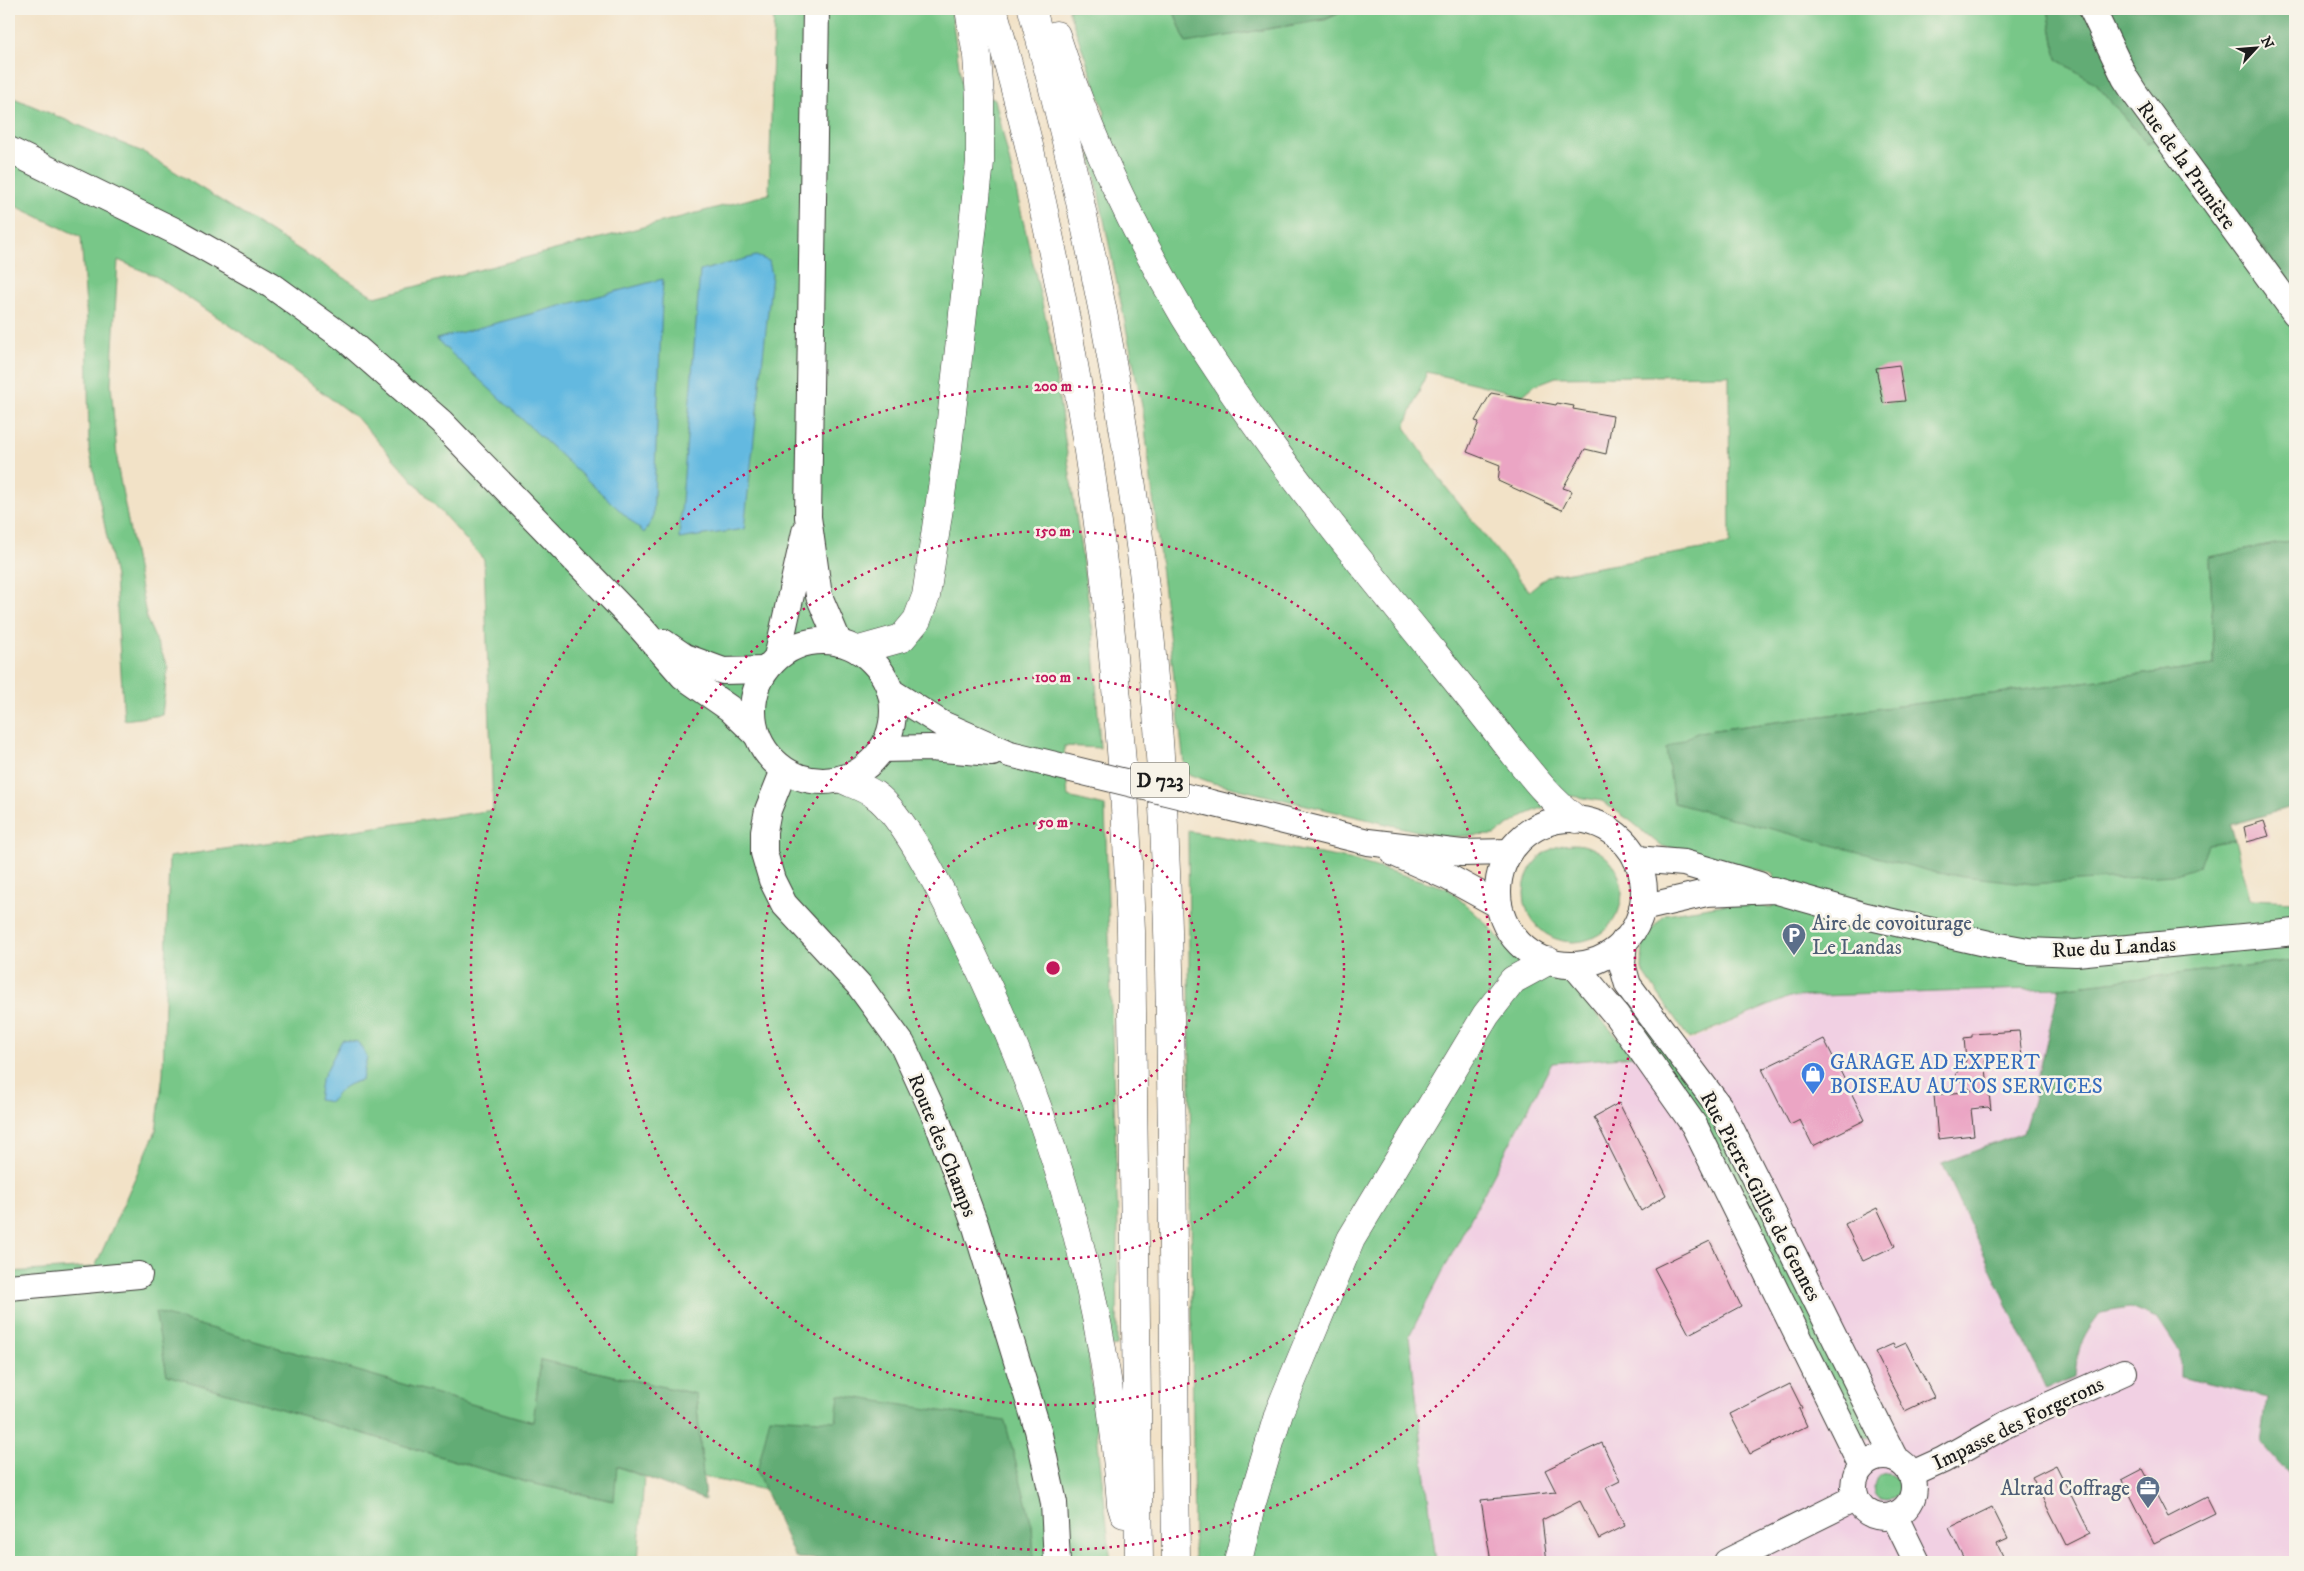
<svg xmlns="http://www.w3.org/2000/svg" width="2304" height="1571" viewBox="0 0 2304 1571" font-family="'IM FELL DW Pica',serif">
<rect width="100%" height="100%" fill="#f7f3e8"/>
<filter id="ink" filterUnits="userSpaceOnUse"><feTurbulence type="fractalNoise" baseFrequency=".02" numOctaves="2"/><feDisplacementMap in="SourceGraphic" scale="10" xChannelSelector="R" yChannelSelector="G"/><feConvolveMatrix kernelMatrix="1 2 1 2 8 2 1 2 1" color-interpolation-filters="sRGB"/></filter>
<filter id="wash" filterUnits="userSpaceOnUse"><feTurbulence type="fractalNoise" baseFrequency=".0096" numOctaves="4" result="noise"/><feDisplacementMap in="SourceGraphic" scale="20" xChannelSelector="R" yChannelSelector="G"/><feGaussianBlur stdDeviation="1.12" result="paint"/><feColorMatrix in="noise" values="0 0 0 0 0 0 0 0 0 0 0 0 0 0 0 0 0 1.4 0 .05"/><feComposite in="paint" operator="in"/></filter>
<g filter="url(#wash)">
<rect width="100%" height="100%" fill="#f2e2c7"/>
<path fill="#f1d0e3" d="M 2059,988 L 2033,1100 L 2023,1133 L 1942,1164 L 2046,1389 L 2075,1377 L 2076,1354 L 2089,1329 L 2101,1313 L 2130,1308 L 2159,1320 L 2180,1352 L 2180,1377 L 2267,1398 L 2261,1443 L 2295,1482 L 2295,1562 L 1436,1562 L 1409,1336 L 1552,1063 L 1656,1055 L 1790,997 Z"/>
<g fill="#78c788" stroke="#4a7252" fill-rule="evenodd">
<path d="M 774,9 L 951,9 L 963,95 L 995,99 L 1050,337 L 1093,632 L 1100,748 L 1064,746 L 1068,797 L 1105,806 L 1118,1228 L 1117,1346 L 1088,1350 L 1111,1562 L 1034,1562 L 1032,1525 L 836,1421 L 757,1472 L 765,1490 L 703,1477 L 696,1394 L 541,1360 L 533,1422 L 156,1313 L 167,1375 L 526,1482 L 613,1501 L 616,1466 L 644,1477 L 638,1562 L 9,1562 L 9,1272 L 95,1267 L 156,1131 L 163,1074 L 169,857 L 493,810 L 484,560 L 358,419 L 258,344 L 157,277 L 118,260 L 111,384 L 118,469 L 147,620 L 168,667 L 162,715 L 124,720 L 115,577 L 89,448 L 87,322 L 81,237 L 9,203 L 9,96 L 145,153 L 375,297 L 769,194 Z"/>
<path d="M 1068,9 L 1173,9 L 1186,42 L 1325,20 L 1349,9 L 2048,9 L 2057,59 L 2096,84 L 2147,144 L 2178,130 L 2295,293 L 2295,540 L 2210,557 L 2214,665 L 1699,732 L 2208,844 L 2235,840 L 2249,899 L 2295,901 L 2295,960 L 2059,988 L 1790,997 L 1689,1039 L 1642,970 L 1643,938 L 1666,914 L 1728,904 L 1772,907 L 1774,874 L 1717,858 L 1661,846 L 1632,822 L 1602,801 L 1571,796 L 1525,815 L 1494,835 L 1442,837 L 1213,783 L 1185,773 L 1143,411 L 1091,156 L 1105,113 ZM 1427,372 L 1523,395 L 1535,385 L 1556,377 L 1729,375 L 1730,544 L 1547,576 L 1529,591 L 1445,486 L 1405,427 Z"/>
<path d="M 1188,831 L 1349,859 L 1447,888 L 1487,924 L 1520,963 L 1572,986 L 1634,1056 L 1552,1063 L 1409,1336 L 1436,1562 L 1194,1562 Z"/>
<circle cx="1573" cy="893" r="49"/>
<path d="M 1627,996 L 1714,1107 L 1872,1435 L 1866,1437 L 1860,1434 L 1615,1001 Z"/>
<circle cx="1887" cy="1487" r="13"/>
</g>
<g fill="#62ac74" stroke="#3f6448">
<path d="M 1173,9 L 1349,9 L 1325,19 L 1186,43 Z"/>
<path d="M 2048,9 L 2295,9 L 2295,293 L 2178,130 L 2147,144 L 2096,84 L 2057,59 Z"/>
<path d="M 2295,540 L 2295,806 L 2231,825 L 2235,840 L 2208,844 L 2200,866 L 2173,875 L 2033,884 L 1937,873 L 1674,803 L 1666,748 L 1699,732 L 2214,665 L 2210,557 Z"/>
<path d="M 2295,960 L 2295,1482 L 2261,1443 L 2267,1398 L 2180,1377 L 2180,1352 L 2159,1320 L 2130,1308 L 2101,1313 C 2083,1336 2077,1348 2075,1377 L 2046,1389 L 1942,1163 L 2023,1133 L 2033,1100 L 2059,988 Z"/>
<path d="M 155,1312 L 533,1422 L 541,1360 L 696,1394 L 705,1500 L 617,1466 L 614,1501 L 526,1482 L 167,1375 Z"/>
<path d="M 839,1395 L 1005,1421 L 1032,1525 L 1034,1562 L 887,1562 L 795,1558 L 757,1472 L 770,1417 L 836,1421 Z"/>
</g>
<g fill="#64b9e0" stroke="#406a7e">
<path d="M 756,256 L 769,261 L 772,275 L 744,529 L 679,539 L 700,271 Z"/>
<path d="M 663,279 L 653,518 L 644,533 L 436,339 Z"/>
<path d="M 342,1040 L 358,1042 L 367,1057 L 362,1080 C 347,1084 339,1089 331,1102 L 318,1100 L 321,1081 Z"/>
</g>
<g id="blocks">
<g fill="#eba5c4">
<path d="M 1899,365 L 1905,401 L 1883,403 L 1876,368 Z"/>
<path d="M 1491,393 L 1556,405 L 1557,403 L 1574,406 L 1573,409 L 1613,416 L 1606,454 L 1585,449 L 1563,488 L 1572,491 L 1562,510 L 1498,481 L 1500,465 L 1467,452 L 1479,422 L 1475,421 Z"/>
<path d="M 2264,821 L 2269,836 L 2247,842 L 2244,827 Z"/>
<path d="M 2019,1031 L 2022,1057 L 1985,1061 L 1991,1110 L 1988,1107 L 1971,1109 L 1974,1135 L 1938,1139 L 1934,1095 L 1972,1091 L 1955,1075 L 1966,1061 L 1964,1038 L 1972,1037 L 1972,1034 Z"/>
<path d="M 1824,1039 L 1865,1120 L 1813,1146 L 1800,1120 L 1790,1125 L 1762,1069 Z"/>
<path d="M 1619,1103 L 1666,1195 L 1641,1211 L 1594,1117 Z"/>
<path d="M 1877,1208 L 1895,1246 L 1863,1261 L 1845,1224 Z"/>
<path d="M 1710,1241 L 1741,1306 L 1689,1334 L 1654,1268 Z"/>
<path d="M 1906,1343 L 1934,1397 L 1905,1411 L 1875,1352 L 1893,1344 L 1895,1348 Z"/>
<path d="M 1790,1384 L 1802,1408 L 1799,1409 L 1807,1426 L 1750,1454 L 1730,1414 Z"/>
<path d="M 1602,1443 L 1620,1481 L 1606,1488 L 1625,1526 L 1599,1539 L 1580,1501 L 1542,1520 L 1547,1562 L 1491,1562 L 1481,1500 L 1556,1492 L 1545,1470 Z"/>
<path d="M 2056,1465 L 2090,1533 L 2066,1545 L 2032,1477 Z"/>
<path d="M 2143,1469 L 2168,1517 L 2207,1497 L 2215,1513 L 2154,1543 L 2122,1480 Z"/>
<path d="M 1992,1507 L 2008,1539 L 1997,1544 L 2006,1562 L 1966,1562 L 1949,1528 Z"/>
</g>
</g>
</g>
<g filter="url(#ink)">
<use href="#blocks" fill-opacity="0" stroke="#3c3a36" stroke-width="1"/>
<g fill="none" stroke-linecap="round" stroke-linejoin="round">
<defs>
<g id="minor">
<path d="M 816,9 L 808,517 L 819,596 L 839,643"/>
<path d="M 2092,9 L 2125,78 L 2136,95 L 2295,313"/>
<path d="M 9,150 L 181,234 L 271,285 L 347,340 L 441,422 L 641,628 L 683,676 L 729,708 L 756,734"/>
<circle cx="823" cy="711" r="70"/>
<path d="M 663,642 L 685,657 L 723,671 L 765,670"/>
<path d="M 777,657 L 805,532"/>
<path d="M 890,691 L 942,724 L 1010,754"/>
<path d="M 882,749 L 930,748 L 992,753"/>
<path d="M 784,770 L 768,810 L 764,831 L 764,853 L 772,880 L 784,904 L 859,985 L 902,1044 L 936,1118 L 976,1227 L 1038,1430 L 1054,1503 L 1057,1562"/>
<path d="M 1207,802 L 1368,842 L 1462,853 L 1510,852"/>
<circle cx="1571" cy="892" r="73"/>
<path d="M 1394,853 L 1448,877 L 1499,905"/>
<path d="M 1636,859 L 1684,863 L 1759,885"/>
<path d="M 1642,908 L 1706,893 L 1774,890 L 1866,916 L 1989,944 L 2028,951 L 2076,953 L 2295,932"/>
<path d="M 1624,941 L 1622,964 L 1628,985 L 1721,1109 L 1895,1459"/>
<path d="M 1574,965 L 1617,1016 L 1694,1125 L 1862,1466"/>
<path d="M 9,1287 L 139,1275"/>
<circle cx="1884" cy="1487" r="30"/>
<path d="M 1912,1474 L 1943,1460 L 2007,1424 L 2124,1372"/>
<path d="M 1894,1515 L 1917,1562"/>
<path d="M 1727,1562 L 1856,1498"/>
</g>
<g id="highway">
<path d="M 993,9 C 1079,308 1120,619 1131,931 L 1139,1562"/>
<path d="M 1032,9 C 1093,231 1136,460 1155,689 C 1168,841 1170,993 1172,1145 C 1173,1284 1175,1423 1176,1562"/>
<path d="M 1056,35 C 1096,159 1157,281 1231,389 C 1293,480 1364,567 1434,653 C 1459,684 1484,715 1508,746 C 1529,772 1549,799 1576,819"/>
<path d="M 859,650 L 902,638 L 917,620 L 926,596 L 948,447 L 980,162 L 980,98 L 977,56 L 969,9"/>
<path d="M 842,779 C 852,784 865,788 875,795 C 904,815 943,895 960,929 C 1052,1109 1107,1302 1121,1504 L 1124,1514"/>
<path d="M 1238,1562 L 1251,1506 L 1279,1412 L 1351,1239 L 1486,1015 L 1513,980 L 1548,961"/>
</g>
</defs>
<use href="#minor" stroke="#3c3a36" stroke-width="28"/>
<use href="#highway" stroke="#3c3a36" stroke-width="29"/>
<use href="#minor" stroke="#fff" stroke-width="26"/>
<use href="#highway" stroke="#fff" stroke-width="28"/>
<defs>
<path id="minor-bridge" d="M 1010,754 L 1207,802"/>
</defs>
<use href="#minor-bridge" stroke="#3c3a36" stroke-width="28" stroke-linecap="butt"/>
<use href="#minor-bridge" stroke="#fff" stroke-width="26"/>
</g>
</g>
<g fill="none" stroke="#c2185b" stroke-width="2.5" stroke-dasharray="2.5 5">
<circle cx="1053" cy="968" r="146"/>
<circle cx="1053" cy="968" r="291"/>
<circle cx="1053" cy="968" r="437"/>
<circle cx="1053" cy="968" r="582"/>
</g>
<defs>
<symbol id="parking-pin" viewBox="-11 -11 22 30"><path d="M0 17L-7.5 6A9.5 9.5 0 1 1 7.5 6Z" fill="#5c6f8a" stroke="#f7f3e8"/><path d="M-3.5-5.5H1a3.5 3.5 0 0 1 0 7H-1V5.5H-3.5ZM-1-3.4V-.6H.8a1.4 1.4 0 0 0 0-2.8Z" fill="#fff"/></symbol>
<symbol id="shop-pin" viewBox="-11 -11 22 30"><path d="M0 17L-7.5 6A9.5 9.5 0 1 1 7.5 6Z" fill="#3f7fe0" stroke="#f7f3e8"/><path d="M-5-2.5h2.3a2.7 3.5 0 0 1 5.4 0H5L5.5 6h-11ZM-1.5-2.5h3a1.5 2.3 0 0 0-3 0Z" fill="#fff"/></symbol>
<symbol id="office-pin" viewBox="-11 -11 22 30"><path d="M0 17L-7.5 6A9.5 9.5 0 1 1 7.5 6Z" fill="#5c6f8a" stroke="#f7f3e8"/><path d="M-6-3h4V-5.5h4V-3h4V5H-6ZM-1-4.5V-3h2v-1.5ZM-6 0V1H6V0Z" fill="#fff"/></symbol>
</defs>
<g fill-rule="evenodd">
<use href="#parking-pin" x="1780" y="921" width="28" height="38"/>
<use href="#shop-pin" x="1799" y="1060" width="28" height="38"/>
<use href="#office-pin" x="2134" y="1474" width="28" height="38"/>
</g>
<g text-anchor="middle" stroke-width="5" stroke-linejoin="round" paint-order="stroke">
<rect fill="#f7f3e8" stroke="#5e5c59" stroke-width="1" x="1131" y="762.5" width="58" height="35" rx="4"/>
<g font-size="20" font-weight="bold" fill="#1c1c1c">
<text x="1160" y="787">D 723</text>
</g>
<g font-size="21" fill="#1c1c1c" stroke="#f7f3e8">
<text transform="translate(2187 165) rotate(54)" y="7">Rue de la Prunière</text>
<text transform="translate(2114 947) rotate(-3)" y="7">Rue du Landas</text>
<text transform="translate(943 1145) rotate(68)" y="7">Route des Champs</text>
<text transform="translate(1761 1196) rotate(62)" y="7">Rue Pierre-Gilles de Gennes</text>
<text transform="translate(2018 1423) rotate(-26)" y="7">Impasse des Forgerons</text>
</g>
<g font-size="21" fill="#4e5e75" stroke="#f7f3e8" text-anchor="start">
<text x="1812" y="930">Aire de covoiturage<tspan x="1812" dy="24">Le Landas</tspan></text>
<text x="2130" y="1495" text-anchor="end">Altrad Coffrage</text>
</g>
<g font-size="21" fill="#366cbe" stroke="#f7f3e8" text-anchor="start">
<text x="1830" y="1069">GARAGE AD EXPERT<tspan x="1830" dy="24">BOISEAU AUTOS SERVICES</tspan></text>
</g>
</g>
<circle cx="1053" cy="968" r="8" fill="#c2185b" stroke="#f7f3e8" stroke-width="2.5"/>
<g font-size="15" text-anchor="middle" font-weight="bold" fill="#c2185b" stroke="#f7f3e8" stroke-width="5" stroke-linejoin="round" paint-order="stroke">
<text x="1053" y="391">200 m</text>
<text x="1053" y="536">150 m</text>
<text x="1053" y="682">100 m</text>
<text x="1053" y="827">50 m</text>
</g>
<rect width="2304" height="1571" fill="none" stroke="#f7f3e8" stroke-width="30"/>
<g transform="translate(2256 48) rotate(64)" stroke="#f7f3e8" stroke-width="4" paint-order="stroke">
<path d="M0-4L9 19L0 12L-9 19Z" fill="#1c1c1c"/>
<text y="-8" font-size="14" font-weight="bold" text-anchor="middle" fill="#1c1c1c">N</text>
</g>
</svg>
